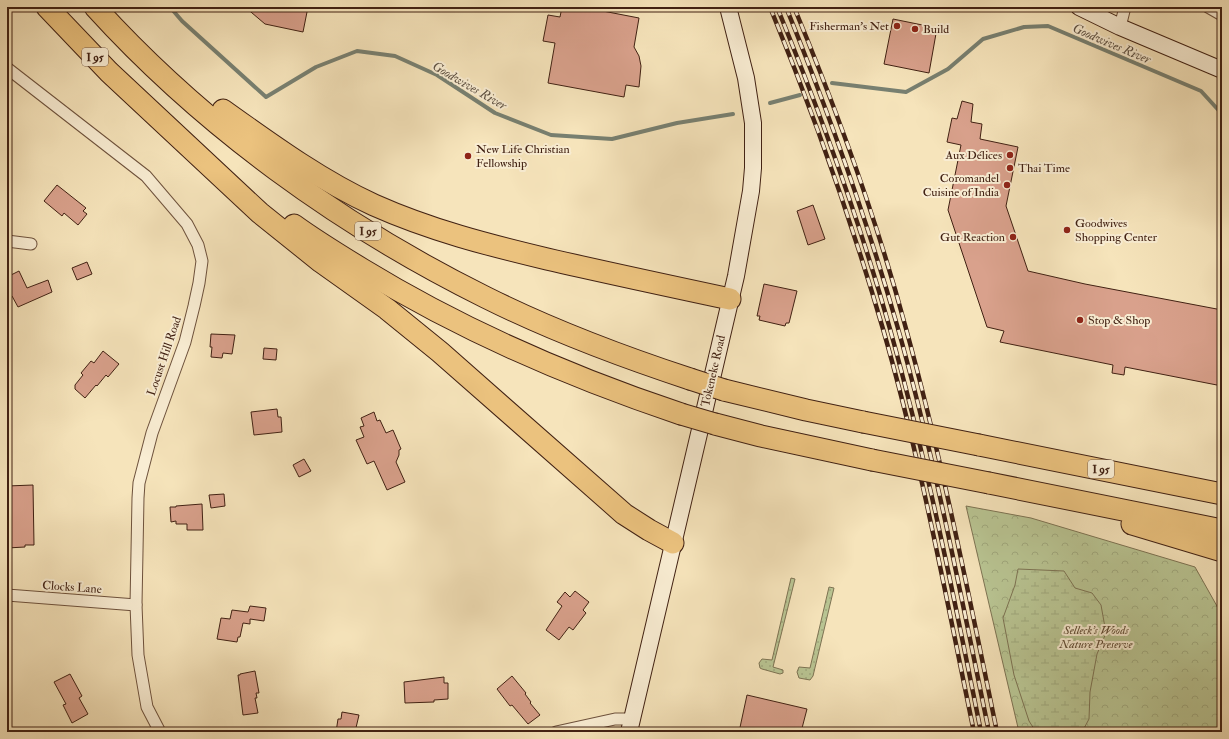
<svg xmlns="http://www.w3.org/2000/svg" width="1229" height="739" viewBox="0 0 1229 739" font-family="'IM FELL Double Pica',serif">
<defs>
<pattern id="grass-dots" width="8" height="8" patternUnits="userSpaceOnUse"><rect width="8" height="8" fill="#b9c593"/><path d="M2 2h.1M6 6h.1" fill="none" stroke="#a0a97e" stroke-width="1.8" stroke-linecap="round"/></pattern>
<pattern id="forest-crowns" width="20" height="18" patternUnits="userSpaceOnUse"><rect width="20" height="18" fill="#b9c593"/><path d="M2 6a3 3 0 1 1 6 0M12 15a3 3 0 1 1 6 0" fill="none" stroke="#a0a97e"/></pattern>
<pattern id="wetland-marsh" width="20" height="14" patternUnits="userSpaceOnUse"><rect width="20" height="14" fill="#b9c593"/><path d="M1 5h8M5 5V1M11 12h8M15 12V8" fill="none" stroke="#a0a97e"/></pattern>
</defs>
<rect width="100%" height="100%" fill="#f6e4bb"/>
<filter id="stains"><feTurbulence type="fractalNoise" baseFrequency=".005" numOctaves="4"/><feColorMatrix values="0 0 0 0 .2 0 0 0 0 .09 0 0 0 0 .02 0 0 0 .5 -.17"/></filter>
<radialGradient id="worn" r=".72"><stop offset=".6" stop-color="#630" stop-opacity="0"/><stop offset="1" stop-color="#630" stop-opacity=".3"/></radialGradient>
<g fill="url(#grass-dots)" stroke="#7d7353">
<path d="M 791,578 L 795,579 L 773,667 L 783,670 L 783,673 L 780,674 L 762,669 L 760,668 L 759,663 L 762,659 L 772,660 Z"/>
<path d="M 829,587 L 834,588 L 813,676 L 810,680 L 799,678 L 797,672 L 799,667 L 810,668 Z"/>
</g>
<path fill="url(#forest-crowns)" stroke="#7d7353" d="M 966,506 L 1031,518 L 1195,567 L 1222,615 L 1222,732 L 1019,732 Z"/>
<path fill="url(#wetland-marsh)" stroke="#7d7353" d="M 1018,569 L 1064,571 L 1075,588 L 1092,593 L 1101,605 L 1106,633 L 1097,654 L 1090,692 L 1089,719 L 1082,732 L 1036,732 L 1029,721 L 1014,675 L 1003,618 L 1015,585 Z"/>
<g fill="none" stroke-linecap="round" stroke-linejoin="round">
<g stroke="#788071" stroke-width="4">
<path d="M 170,7 L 182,21 L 266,97 L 316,67 L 357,51 L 395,56 L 437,75 L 495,113 L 551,135 L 612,139 L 677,123 L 733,114"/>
<path d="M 832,83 L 906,92 L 948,69 L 983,39 L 1024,27 L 1048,26 L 1201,91 L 1222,114"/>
<path d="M 770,103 L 800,95"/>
</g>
</g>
<g fill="#d9a18c" stroke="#412113">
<path d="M 245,7 L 308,7 L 303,32 L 265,24 Z"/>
<path d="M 562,7 L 582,7 L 639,18 L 634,47 L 639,56 L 641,66 L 639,87 L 626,85 L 624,97 L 548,83 L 555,43 L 543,41 L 548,15 L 560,17 Z"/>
<path d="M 893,19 L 937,28 L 929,73 L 884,64 Z"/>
<path d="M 962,101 L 973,104 L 971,122 L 982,124 L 980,139 L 1018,147 L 1006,206 L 1028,271 L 1085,284 L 1222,310 L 1222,386 L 1125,367 L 1124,375 L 1112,373 L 1113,365 L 1000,342 L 1004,331 L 987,327 L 948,210 L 961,145 L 947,142 L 952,118 L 957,119 Z"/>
<path d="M 57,185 L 86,208 L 83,211 L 87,214 L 78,225 L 64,213 L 62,216 L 44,201 Z"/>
<path d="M 813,205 L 825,239 L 808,245 L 797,211 Z"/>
<path d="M 87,262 L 92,274 L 77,280 L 72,268 Z"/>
<path d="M 19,271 L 27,288 L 48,280 L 52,292 L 18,307 L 12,296 L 10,297 L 7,292 L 7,277 Z"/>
<path d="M 764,284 L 797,291 L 789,323 L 786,323 L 785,326 L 759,320 L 760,316 L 757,316 Z"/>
<path d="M 211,334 L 235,335 L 232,354 L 223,353 L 222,358 L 211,357 L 212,347 L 210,347 Z"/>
<path d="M 264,348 L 277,349 L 276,360 L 263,359 Z"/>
<path d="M 103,351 L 119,364 L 108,377 L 106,375 L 97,386 L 96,385 L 85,398 L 75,389 L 75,385 L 83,375 L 81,373 L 91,361 L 94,363 Z"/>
<path d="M 277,409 L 278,417 L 281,417 L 282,432 L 254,435 L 251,412 Z"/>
<path d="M 374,412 L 377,421 L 380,420 L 386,433 L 393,430 L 401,449 L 399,450 L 399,455 L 396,462 L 405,482 L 387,490 L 374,461 L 367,464 L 356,440 L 364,437 L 360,427 L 364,426 L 361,418 Z"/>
<path d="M 304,459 L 311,471 L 299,477 L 293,465 Z"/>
<path d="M 33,485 L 34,545 L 25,545 L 25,547 L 7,548 L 7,486 Z"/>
<path d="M 224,494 L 225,506 L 211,508 L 209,495 Z"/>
<path d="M 202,504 L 203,530 L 187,530 L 187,524 L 176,524 L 176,521 L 171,522 L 170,507 L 176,507 L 176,506 Z"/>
<path d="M 575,591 L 589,602 L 583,610 L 586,613 L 573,630 L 569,627 L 559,640 L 546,630 L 562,606 L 557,602 L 565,592 L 570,597 Z"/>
<path d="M 250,606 L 266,608 L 264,621 L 250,619 L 250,624 L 243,623 L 240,637 L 238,637 L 237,642 L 217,639 L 221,618 L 230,619 L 232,610 L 248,612 Z"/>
<path d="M 255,671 L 259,693 L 256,693 L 257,698 L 255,698 L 258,713 L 243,715 L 238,675 L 240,675 L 240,674 Z"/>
<path d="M 70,674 L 82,696 L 79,698 L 88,714 L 72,723 L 63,705 L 66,704 L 54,682 Z"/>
<path d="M 512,676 L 526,693 L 525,694 L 531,702 L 530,703 L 540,715 L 528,724 L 512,705 L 510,706 L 497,689 Z"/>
<path d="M 444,677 L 444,683 L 448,683 L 448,699 L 434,700 L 434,702 L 405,703 L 404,682 Z"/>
<path d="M 747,695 L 807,709 L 801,732 L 739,732 Z"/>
<path d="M 342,712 L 359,715 L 355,732 L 336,732 L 338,719 L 341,719 Z"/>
</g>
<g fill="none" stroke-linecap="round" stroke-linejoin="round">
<defs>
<g id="street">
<path d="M 1208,7 L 1222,15"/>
<path d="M 1120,27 L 1125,7"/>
<path d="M 7,68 L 146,176 L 187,224 L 198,245 L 202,261 L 199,283 L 194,306 L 185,342 L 152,433 L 139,483 L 138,498 L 136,605 L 138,655 L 147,707 L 160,732"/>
<path d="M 7,241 L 31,244"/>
<path d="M 7,595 L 136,605"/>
<path d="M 556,732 L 615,719 L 632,719"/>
</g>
<g id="secondary">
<path d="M 1079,7 L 1120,27 L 1222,70"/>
<path d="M 629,732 L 736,276 L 751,191 L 753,168 L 753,123 L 746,78 L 728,7"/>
</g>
<g id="highway">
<path d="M 47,7 L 109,72 L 260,213 L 321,262 L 387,309 L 440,352 L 624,514 L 649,530 L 673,543"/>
<path d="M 95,7 C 204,127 340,225 485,297 C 551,330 620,356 690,379"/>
<path d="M 223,110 C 272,145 320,180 374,205 C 430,230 488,245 547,259 C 608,273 669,286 730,299"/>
<path d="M 294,225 C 316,241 339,255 362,269 C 462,330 570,377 681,414"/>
<path d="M 724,390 L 806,410 L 863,422"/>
<path d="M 715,424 L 761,436 L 872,460"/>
<path d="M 979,445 L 1222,494"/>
<path d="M 989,483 L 1222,530"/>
<path d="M 1132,524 L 1222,551"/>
</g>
</defs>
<use href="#street" stroke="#6e523d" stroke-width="13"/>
<use href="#secondary" stroke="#412113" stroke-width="18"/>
<use href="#highway" stroke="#412113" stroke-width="23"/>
<use href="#street" stroke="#f9edd3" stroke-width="11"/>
<use href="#secondary" stroke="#f9edd3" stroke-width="16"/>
<use href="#highway" stroke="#ebc27e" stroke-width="21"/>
<defs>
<g id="rail">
<path d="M 770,7 C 813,112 851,219 883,329 C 921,461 946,597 974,732"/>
<path d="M 777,7 C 820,112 859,219 890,329 C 927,462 954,597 981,732"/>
<path d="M 786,7 C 828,111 866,217 897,325 C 935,459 961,596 989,732"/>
<path d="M 794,7 C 837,111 876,217 905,325 C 942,459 969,596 997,732"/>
</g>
</defs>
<use href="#rail" stroke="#412113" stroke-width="4.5"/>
<use href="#rail" stroke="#f9edd3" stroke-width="3" stroke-dasharray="9" stroke-linecap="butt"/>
<defs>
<g id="highway-bridge">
<path d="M 690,379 L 724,390"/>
<path d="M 681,414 L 715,424"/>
<path d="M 863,422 L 979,445"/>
<path d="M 872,460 L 989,483"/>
</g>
</defs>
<use href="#highway-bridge" stroke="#412113" stroke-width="23" stroke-linecap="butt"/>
<use href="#highway-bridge" stroke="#ebc27e" stroke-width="21"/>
</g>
<g fill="#8f2418" stroke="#f9edd3" stroke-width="1.5">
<circle cx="897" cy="26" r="4"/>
<circle cx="915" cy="29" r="4"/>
<circle cx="1010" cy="155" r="4"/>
<circle cx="468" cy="156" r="4"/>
<circle cx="1010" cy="168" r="4"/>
<circle cx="1007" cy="185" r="4"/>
<circle cx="1067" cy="230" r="4"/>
<circle cx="1013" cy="237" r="4"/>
<circle cx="1080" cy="320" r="4"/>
</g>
<g text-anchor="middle" stroke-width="4" stroke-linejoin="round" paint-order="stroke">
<g fill="#f9edd3" stroke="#785e4d" stroke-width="1">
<rect x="82" y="48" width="26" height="18" rx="3"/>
<rect x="355" y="222" width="26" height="18" rx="3"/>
<rect x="1088" y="460" width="26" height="18" rx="3"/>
</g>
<g font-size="11" font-weight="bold" fill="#412113">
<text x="95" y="61">I 95</text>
<text x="368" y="235">I 95</text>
<text x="1101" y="473">I 95</text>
</g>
<g font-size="12" fill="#412113" stroke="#f9edd3" text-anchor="start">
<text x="889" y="30" text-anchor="end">Fisherman's Net</text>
<text x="923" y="33">Build</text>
<text x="476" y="153">New Life Christian<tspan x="476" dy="14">Fellowship</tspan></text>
<text x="1002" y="159" text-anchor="end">Aux Délices</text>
<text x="1018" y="172">Thai Time</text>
<text x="999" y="182" text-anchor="end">Coromandel<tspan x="999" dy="14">Cuisine of India</tspan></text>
<text x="1075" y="227">Goodwives<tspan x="1075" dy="14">Shopping Center</tspan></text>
<text x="1005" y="241" text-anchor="end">Gut Reaction</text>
<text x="1088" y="324">Stop &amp; Shop</text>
</g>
<g font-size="12" fill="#412113" stroke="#f9edd3">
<text transform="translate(164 356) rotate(-71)" y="4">Locust Hill Road</text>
<text transform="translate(713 371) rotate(-77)" y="4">Tokeneke Road</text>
<text transform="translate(72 587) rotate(4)" y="4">Clocks Lane</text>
</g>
<g font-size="12" font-style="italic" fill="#5f4a33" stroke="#f9edd3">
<text x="1096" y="634">Selleck's Woods<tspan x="1096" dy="14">Nature Preserve</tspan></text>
</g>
<g font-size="13" font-style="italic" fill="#5d5042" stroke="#f9edd3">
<text transform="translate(1112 43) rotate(23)" y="5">Goodwives River</text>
<text transform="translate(470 85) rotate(30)" y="5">Goodwives River</text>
</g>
</g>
<rect width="1229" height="739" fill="none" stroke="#f6e4bb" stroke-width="24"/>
<rect x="8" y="8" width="1213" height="723" fill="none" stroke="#412113" stroke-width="2"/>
<rect x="12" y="12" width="1205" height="715" fill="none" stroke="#412113"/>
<rect width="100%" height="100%" filter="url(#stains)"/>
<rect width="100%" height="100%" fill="url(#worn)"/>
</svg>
